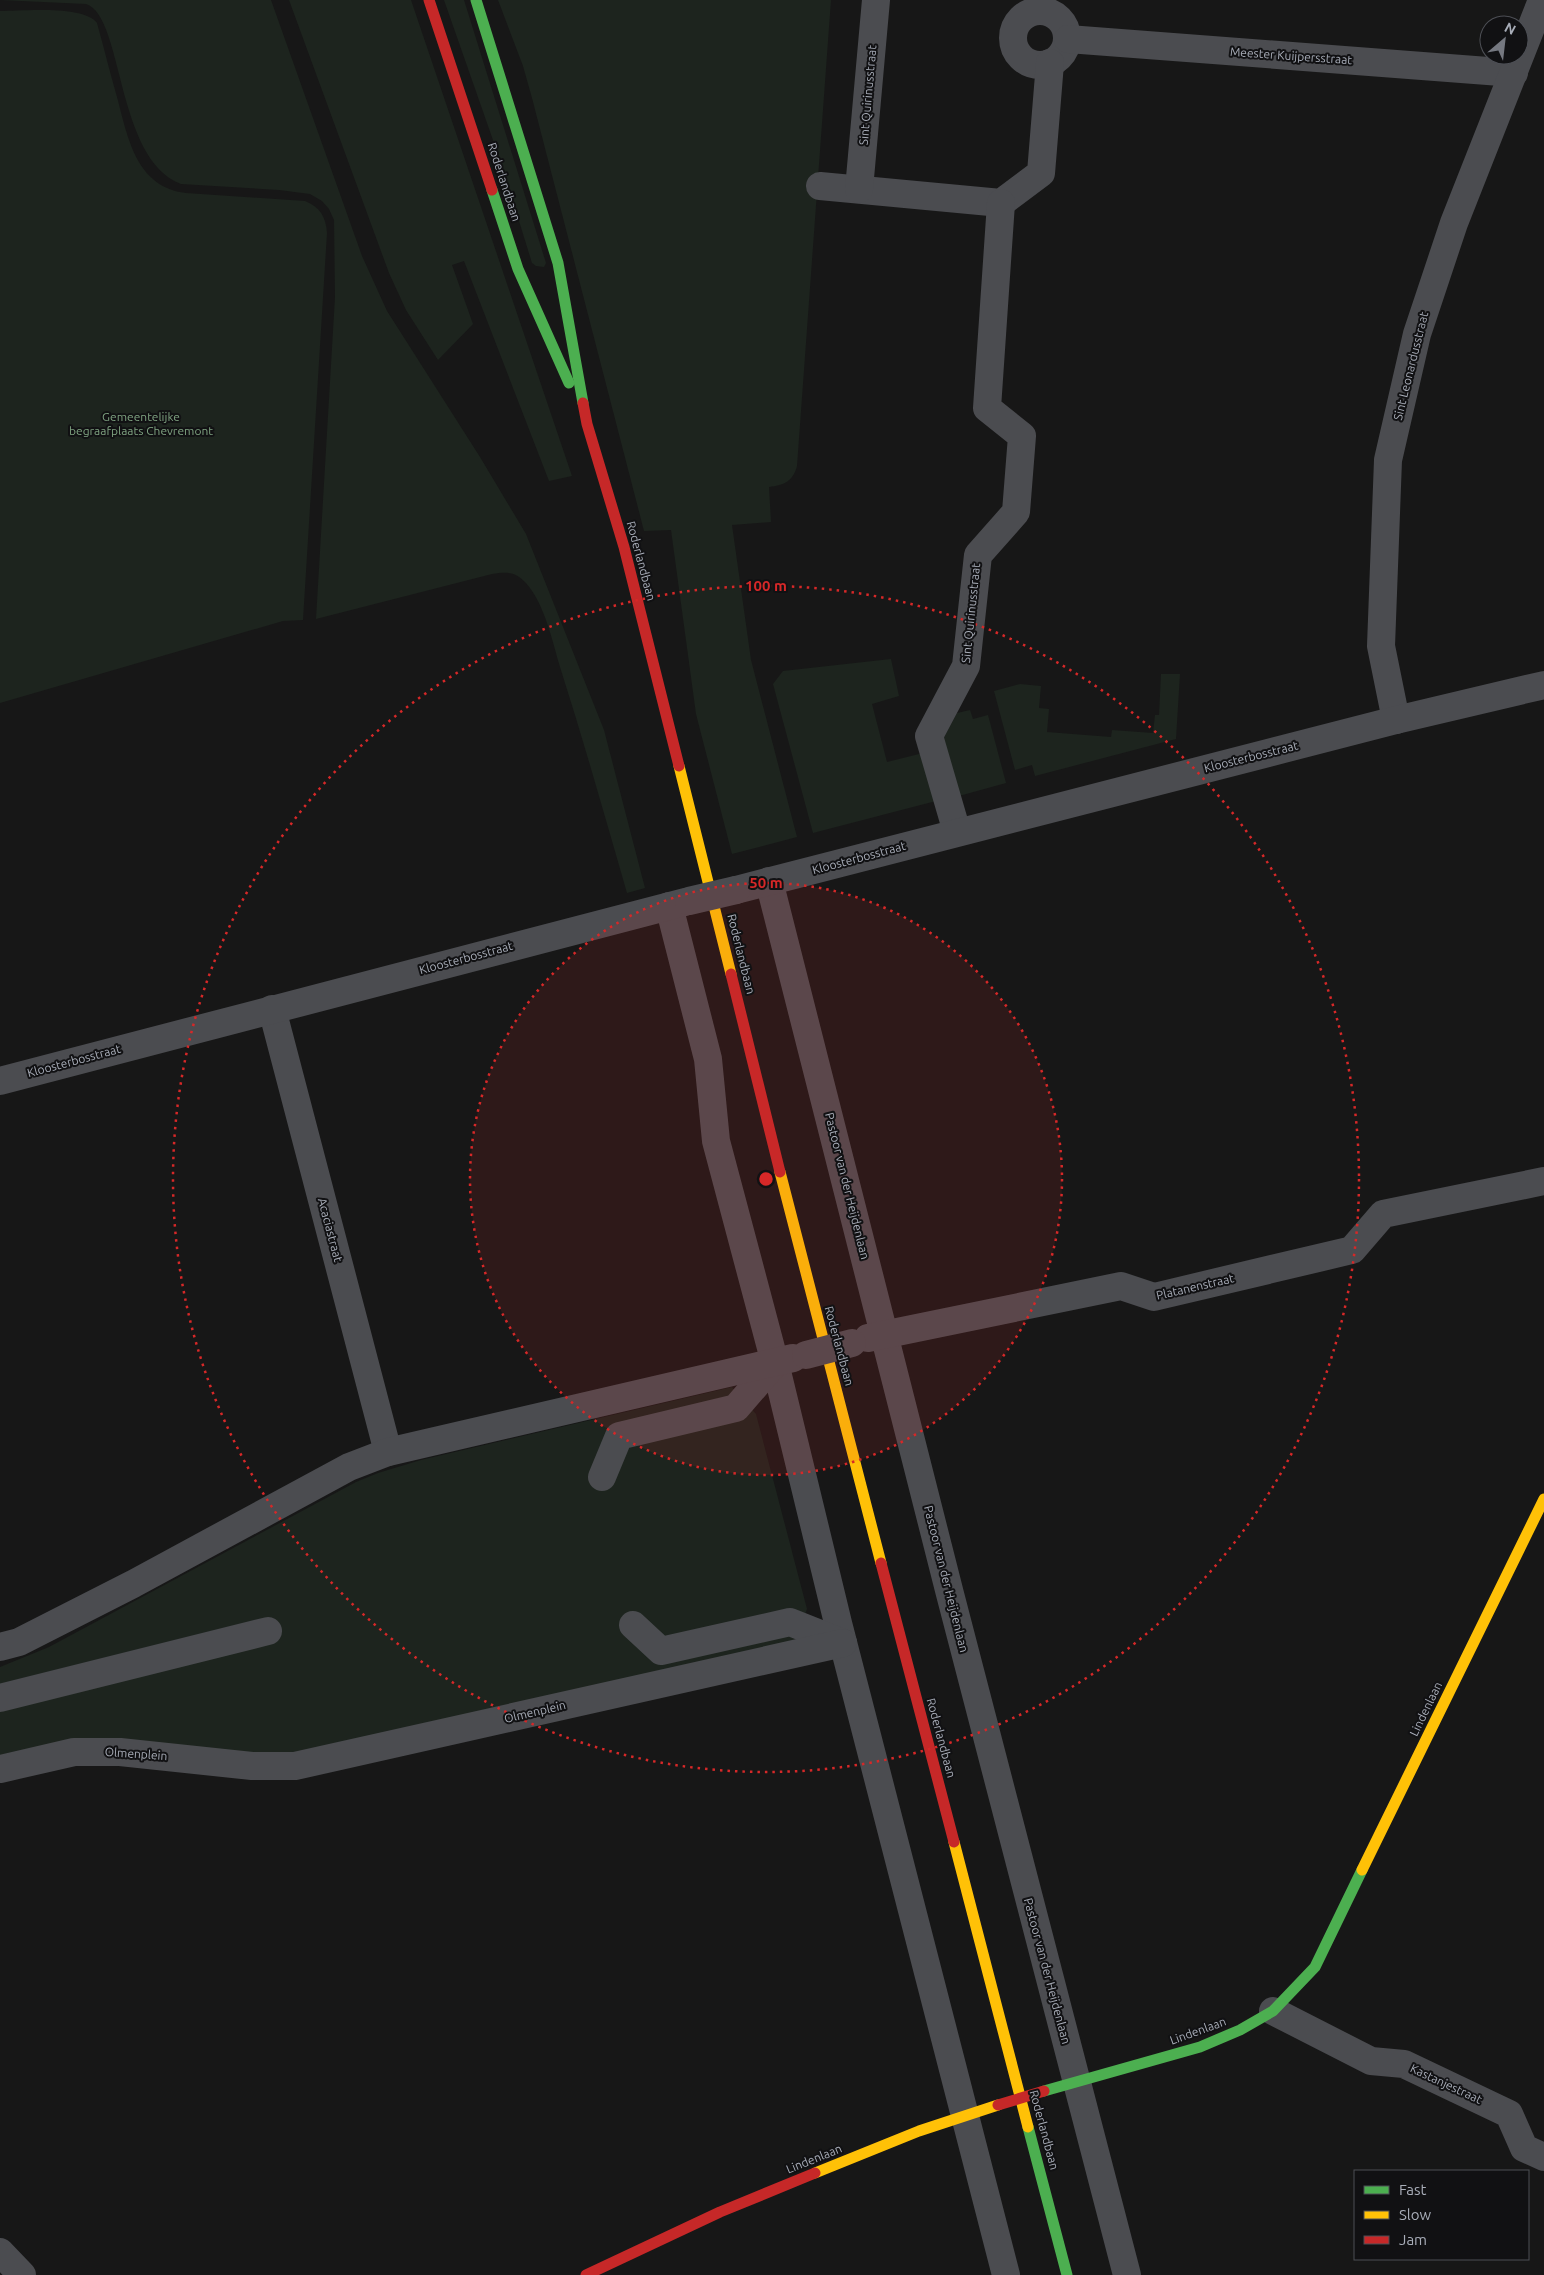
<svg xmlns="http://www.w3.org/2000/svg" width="1544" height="2275" viewBox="0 0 1544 2275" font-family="Ubuntu,sans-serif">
<rect width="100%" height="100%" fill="#171717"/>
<g fill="#1d241e">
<path d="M 0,0 L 271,0 L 362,256 L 387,311 L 480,457 L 526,534 L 604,730 L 645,888 L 627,893 C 605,817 584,742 560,667 C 552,640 545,605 526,583 C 515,571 507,572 492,574 L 316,619 L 335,297 L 334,220 L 329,209 L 322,201 L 310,194 L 279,190 L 181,184 C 115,159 124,16 86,4 Z"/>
<path d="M 289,0 L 411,0 L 572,476 L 549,481 L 464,261 L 452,265 L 473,324 L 438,360 L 406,310 L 389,273 Z"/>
<path d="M 444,0 L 464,0 L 546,263 L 544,267 L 536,266 L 532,263 L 501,163 Z"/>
<path d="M 498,0 L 831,0 L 797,466 C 793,481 785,485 769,487 L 771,522 L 732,525 L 751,660 L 797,837 L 732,854 L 696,714 L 671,530 L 644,531 L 532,98 L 523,66 Z"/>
<path d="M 0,11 C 22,11 84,5 97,23 C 104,48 110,73 117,97 C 128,138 136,187 186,193 L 305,201 C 320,207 326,217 327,233 L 303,620 L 283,621 L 0,703 Z"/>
<path d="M 891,659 L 899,696 L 872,704 L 887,762 L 923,753 L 936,801 L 813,833 L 773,684 L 783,671 Z"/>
<path d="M 1161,674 L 1180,674 L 1176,739 L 1035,776 L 1032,765 L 1015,770 L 994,691 L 1020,684 L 1041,686 L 1039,708 L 1049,709 L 1047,732 L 1111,737 L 1112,730 L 1153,733 L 1155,715 L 1159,715 Z"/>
<path d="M 970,710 L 973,719 L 988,715 L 1006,783 L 959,796 L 943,739 L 957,713 Z"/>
<path d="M 732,1387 L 756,1414 L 807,1609 L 795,1644 L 314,1753 L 0,1757 L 0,1667 L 49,1647 L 356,1482 L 378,1473 L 421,1460 Z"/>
</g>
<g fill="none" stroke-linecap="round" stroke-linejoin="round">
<g stroke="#4b4c50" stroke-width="28">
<circle cx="1040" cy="38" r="27"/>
<path d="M 1068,39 L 1514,73"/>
<path d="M 820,186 L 1001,203 L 1041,173 L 1050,63"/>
<path d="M 859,189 L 876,0"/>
<path d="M 1396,720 L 1381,646 L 1388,460 L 1417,334 L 1454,223 L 1542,0"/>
<path d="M 957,832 L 929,736 L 966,666 L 978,555 L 1016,512 L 1022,436 L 987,408 L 1001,203"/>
<path d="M 769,881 L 950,1594 L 1127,2275"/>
<path d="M 736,890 L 1396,720 L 1544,685"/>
<path d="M 669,906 L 708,1059 L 716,1141 L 775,1363 L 838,1623 L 1006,2275"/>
<path d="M 272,1009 L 388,1452"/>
<path d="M 0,1081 L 685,902"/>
<path d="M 868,1338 L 1121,1286 L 1154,1297 L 1352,1250 L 1383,1214 L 1544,1181"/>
<path d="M 602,1477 L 619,1436 L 736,1408 L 775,1363"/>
<path d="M 633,1625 L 661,1651 L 790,1622 L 843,1643"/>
<path d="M 0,1647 L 19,1642 L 133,1584 L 349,1467 L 388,1452 L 793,1358"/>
<path d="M 0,1698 L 268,1631"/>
<path d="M 0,1769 L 74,1752 L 120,1752 L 252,1766 L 295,1766 L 843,1643"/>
<path d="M 1273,2011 L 1371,2061 L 1404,2064 L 1509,2114 L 1524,2148 L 1544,2157"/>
<path d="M 0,2252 L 22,2275"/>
</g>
<g stroke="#4caf50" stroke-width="11">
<path d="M 476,0 L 558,263 L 583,403"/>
<path d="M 492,190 L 518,269 L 569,383"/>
<path d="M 1044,2091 L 1200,2047 L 1240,2030 L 1273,2011 L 1315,1967 L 1362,1870"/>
<path d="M 1028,2127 L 1067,2275"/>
</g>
<g stroke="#ffc107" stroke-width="11">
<path d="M 679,766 L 731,974"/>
<path d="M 780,1172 L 881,1563"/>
<path d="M 954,1842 L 1028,2127"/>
<path d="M 1362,1870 L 1544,1499"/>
<path d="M 815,2173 L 919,2131 L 998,2105"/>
</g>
<g stroke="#c62828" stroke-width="11">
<path d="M 429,0 L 492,190"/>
<path d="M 583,403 L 587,424 L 624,547 L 679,766"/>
<path d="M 731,974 L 780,1172"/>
<path d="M 881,1563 L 954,1842"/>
<path d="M 586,2275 L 720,2212 L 815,2173"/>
</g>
<g stroke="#4b4c50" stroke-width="28">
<path d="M 689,901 L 736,890"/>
<path d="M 806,1355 L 852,1343"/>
</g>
<path stroke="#c62828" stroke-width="11" d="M 998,2105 L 1044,2091"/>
</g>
<circle cx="766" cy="1179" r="296" fill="#d62828" fill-opacity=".12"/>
<g fill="none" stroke="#d62828" stroke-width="2.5" stroke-dasharray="2.5 5">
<circle cx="766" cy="1179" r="296"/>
<circle cx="766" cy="1179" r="593"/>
</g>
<g text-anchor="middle" stroke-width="4" stroke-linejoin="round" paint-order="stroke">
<g font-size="12" fill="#a8adb8" stroke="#111113">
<text transform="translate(1291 56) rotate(4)" y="4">Meester Kuijpersstraat</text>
<text transform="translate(868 95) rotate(-85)" y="4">Sint Quirinusstraat</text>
<text transform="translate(504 182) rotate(72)" y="4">Roderlandbaan</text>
<text transform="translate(1411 366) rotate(-76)" y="4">Sint Leonardusstraat</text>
<text transform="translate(641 561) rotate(75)" y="4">Roderlandbaan</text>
<text transform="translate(971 613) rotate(-84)" y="4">Sint Quirinusstraat</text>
<text transform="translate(1251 757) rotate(-14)" y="4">Kloosterbosstraat</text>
<text transform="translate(859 858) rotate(-15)" y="4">Kloosterbosstraat</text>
<text transform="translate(741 954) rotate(76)" y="4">Roderlandbaan</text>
<text transform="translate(466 958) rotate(-15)" y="4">Kloosterbosstraat</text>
<text transform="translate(74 1061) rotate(-15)" y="4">Kloosterbosstraat</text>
<text transform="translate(847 1186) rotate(76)" y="4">Pastoor van der Heijdenlaan</text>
<text transform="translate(330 1230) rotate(75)" y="4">Acaciastraat</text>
<text transform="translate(1195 1287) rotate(-13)" y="4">Platanenstraat</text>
<text transform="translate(839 1346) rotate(75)" y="4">Roderlandbaan</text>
<text transform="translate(946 1579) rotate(76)" y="4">Pastoor van der Heijdenlaan</text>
<text transform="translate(1426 1709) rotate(-64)" y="4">Lindenlaan</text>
<text transform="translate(535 1712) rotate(-13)" y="4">Olmenplein</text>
<text transform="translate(941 1738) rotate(75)" y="4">Roderlandbaan</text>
<text transform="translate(136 1754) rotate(4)" y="4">Olmenplein</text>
<text transform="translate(1047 1971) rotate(75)" y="4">Pastoor van der Heijdenlaan</text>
<text transform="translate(1198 2031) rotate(-20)" y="4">Lindenlaan</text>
<text transform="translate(1446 2084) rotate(25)" y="4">Kastanjestraat</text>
<text transform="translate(1044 2130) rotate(75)" y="4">Roderlandbaan</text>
<text transform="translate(814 2159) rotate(-22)" y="4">Lindenlaan</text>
</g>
<g font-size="12" fill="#7fa381" stroke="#111113">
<text x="141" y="421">Gemeentelijke<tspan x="141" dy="14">begraafplaats Chevremont</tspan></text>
</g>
</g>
<circle cx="766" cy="1179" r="8" fill="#d62828" stroke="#111113" stroke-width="2.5"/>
<g font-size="15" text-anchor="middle" font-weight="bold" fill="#d62828" stroke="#111113" stroke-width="4" stroke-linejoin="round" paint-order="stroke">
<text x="766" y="591">100 m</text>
<text x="766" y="888">50 m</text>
</g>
<rect x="1354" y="2170" width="175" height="90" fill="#111113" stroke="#4d4f55"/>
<rect x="1364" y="2186" width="25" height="8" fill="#4caf50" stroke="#4d4f55"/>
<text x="1399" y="2195" font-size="15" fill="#a8adb8">Fast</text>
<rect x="1364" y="2211" width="25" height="8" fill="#ffc107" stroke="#4d4f55"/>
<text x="1399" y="2220" font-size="15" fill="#a8adb8">Slow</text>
<rect x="1364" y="2236" width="25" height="8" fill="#c62828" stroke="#4d4f55"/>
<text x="1399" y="2245" font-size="15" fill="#a8adb8">Jam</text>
<g transform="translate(1504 40) rotate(28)"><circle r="24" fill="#111113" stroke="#4d4f55"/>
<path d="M0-4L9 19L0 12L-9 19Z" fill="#757880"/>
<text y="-8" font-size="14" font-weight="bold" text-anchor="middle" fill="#a8adb8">N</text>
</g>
</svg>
